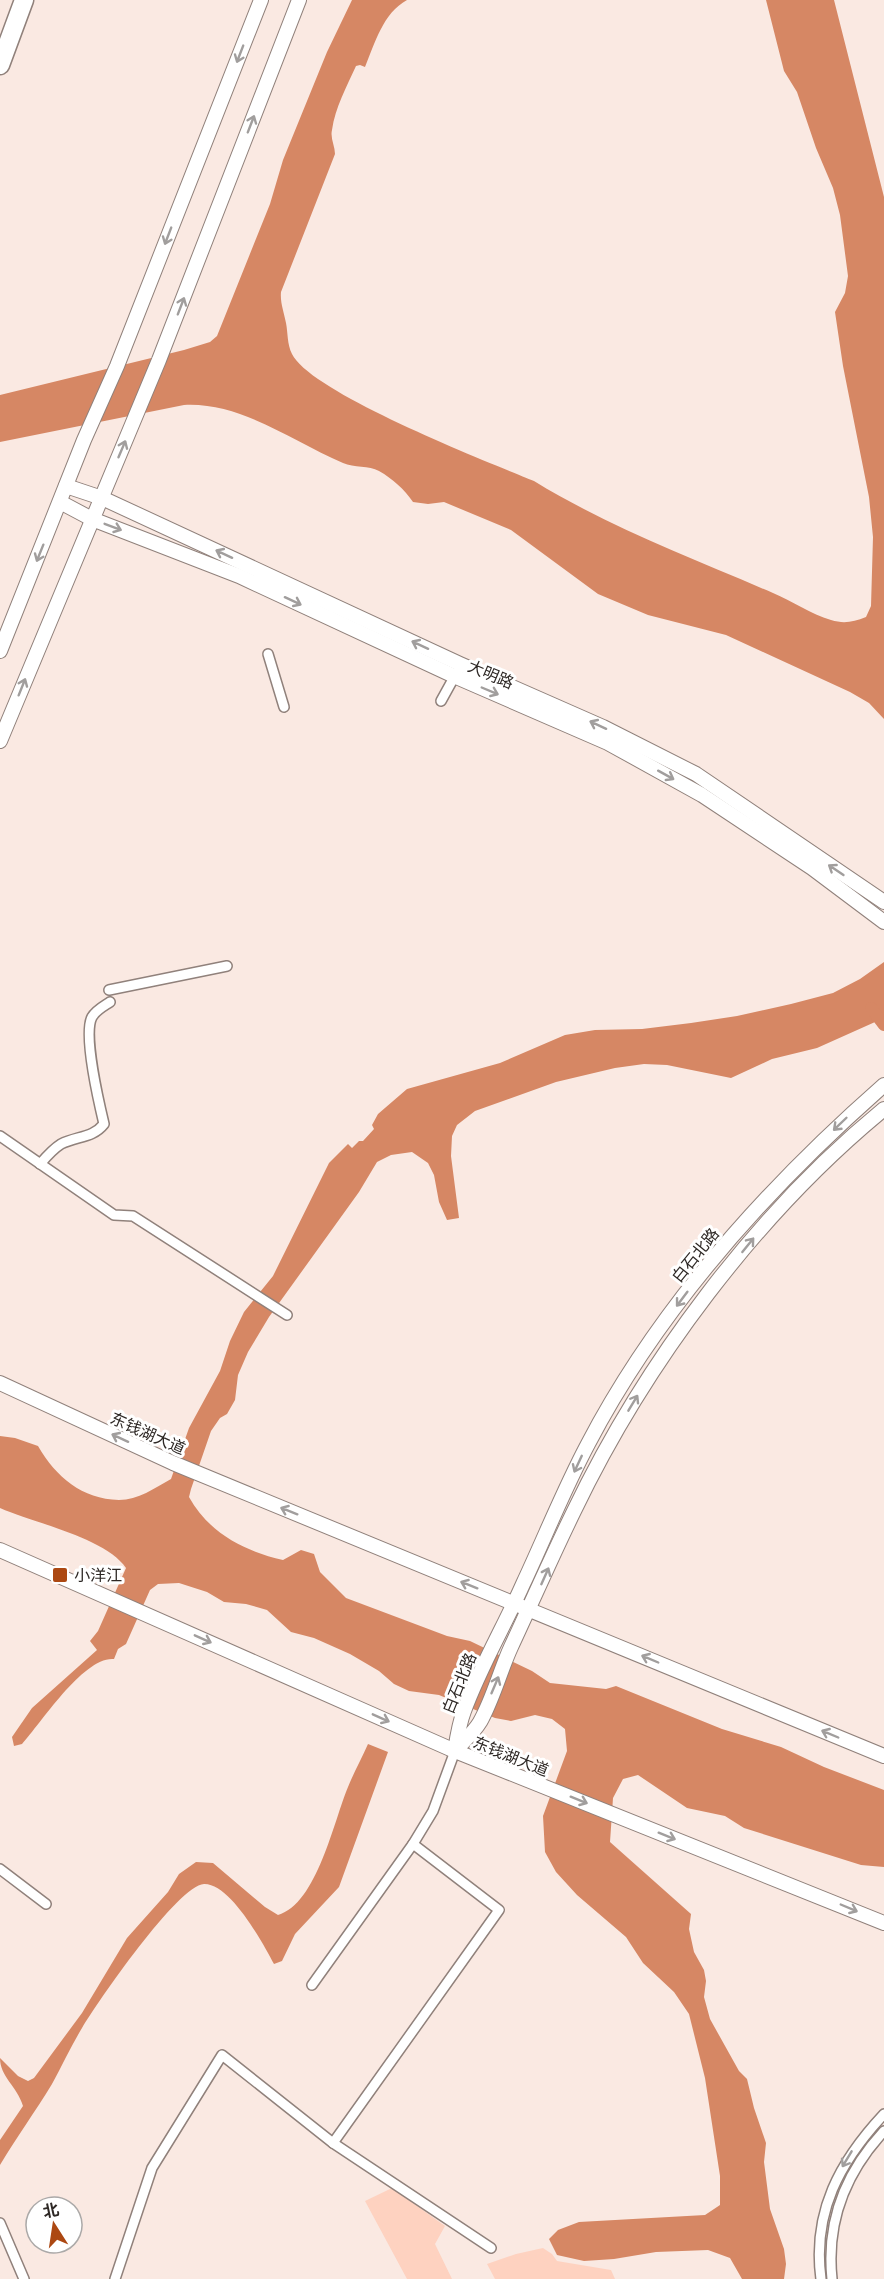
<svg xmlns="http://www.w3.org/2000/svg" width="884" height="2279" viewBox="0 0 884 2279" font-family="'Archivo Narrow','Noto Sans SC',sans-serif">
<rect width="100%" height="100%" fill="#fae9e2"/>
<g fill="#fed2c0">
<path d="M 392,2188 L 445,2226 L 435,2244 L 452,2279 L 407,2279 L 365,2201 Z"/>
<path d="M 543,2248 L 552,2254 L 557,2261 L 611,2270 L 615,2279 L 495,2279 L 487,2264 L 516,2254 Z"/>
</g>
<g fill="#d68764">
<path d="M 352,0 L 407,0 C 383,13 375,43 365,67 L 360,65 L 356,66 C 347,86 335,108 332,130 C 330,138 335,146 335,154 L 281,292 C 280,303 284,312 286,323 C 288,333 287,344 292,354 C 311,393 488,462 534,481 C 609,527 692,558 773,593 C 792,601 811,614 831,620 C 844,624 853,622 866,617 L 871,606 L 873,537 L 869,497 L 843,366 L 835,312 L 845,293 L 848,276 L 840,215 L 833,188 L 816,148 L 797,92 L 784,71 L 766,0 L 834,0 L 884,197 L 884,719 L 869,703 L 850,692 L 726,635 L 648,615 L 598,594 L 511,530 L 444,502 L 428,504 L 413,502 C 404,489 393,479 379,471 C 369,465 354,468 343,463 C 292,441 241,402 184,405 L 0,442 L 0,395 L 184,350 L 210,342 L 217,336 L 270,204 L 283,160 L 327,52 Z"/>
<path d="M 884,962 L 884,1018 L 817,1048 L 772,1059 L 731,1078 L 667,1065 L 644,1064 L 615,1068 L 556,1082 L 475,1111 L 457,1125 L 452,1136 L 451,1156 L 459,1218 L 447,1220 L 439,1202 L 434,1175 L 428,1163 L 412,1152 L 391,1155 L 377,1162 L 359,1192 L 269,1317 L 248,1352 L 238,1375 L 235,1400 L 227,1414 L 220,1418 L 211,1431 L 191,1489 L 189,1497 C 209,1533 244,1551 283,1560 L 301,1550 L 314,1554 L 320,1572 L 346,1598 L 447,1636 L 470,1641 L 532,1671 L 550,1683 L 606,1689 L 616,1686 L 722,1729 L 781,1747 L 824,1767 L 884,1790 L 884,1867 L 861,1865 L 744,1828 L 725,1816 L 687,1808 L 638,1775 L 623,1779 L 613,1798 L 610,1842 L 691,1914 L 689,1929 L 694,1952 L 704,1970 L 706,1981 L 704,1997 L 710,2019 L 739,2071 L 747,2079 L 754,2108 L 766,2143 L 764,2162 L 770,2209 L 784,2249 L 786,2264 L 784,2279 L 742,2279 L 730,2258 L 708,2250 L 656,2252 L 614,2259 L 584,2261 L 557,2255 L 549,2239 L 558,2230 L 579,2222 L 705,2215 L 720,2205 L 720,2176 L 705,2078 L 689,2014 L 674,1992 L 643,1963 L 626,1937 L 577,1895 L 556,1872 L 545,1852 L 543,1816 L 567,1751 L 565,1729 L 552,1719 L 535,1715 L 511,1721 L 495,1718 L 439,1695 L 409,1691 L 394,1684 L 379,1671 L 350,1654 L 314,1638 L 291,1632 L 267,1610 L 246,1604 L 224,1602 L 207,1592 L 179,1583 L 158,1584 L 150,1590 L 126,1644 L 118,1649 L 114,1659 C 84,1656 41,1723 22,1744 L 14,1746 L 12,1737 L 32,1708 L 97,1650 L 90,1641 L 98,1631 L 126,1568 C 106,1538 34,1523 0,1508 L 0,1436 L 15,1438 L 38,1446 C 56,1477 82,1499 119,1500 C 138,1500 155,1488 171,1479 L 189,1428 L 220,1371 L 230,1341 L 244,1312 L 273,1276 L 329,1163 L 348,1144 L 352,1148 L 359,1141 L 363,1141 L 374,1129 L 372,1125 L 378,1114 L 407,1089 L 500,1063 L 565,1035 L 595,1030 L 642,1029 L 691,1023 L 737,1016 L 791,1004 L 833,993 L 860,979 Z"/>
<path d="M 368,1744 L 388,1752 L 339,1887 L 295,1934 L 282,1961 L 274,1964 C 263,1943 230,1883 204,1884 C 178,1885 97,2003 82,2028 C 71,2046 62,2066 52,2084 C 35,2112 16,2138 0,2165 L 0,2140 L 23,2106 C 17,2086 0,2077 0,2058 L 18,2076 L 28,2081 L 34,2078 L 82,2013 L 127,1938 L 168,1892 L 179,1874 L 196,1862 L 213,1863 L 265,1907 L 278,1915 C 317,1904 334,1820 348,1787 C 354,1772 362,1758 368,1744 Z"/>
</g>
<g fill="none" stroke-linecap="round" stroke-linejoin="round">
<path stroke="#d68764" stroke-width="12" d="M 871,1008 L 884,1025"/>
<defs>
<g id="street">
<path d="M 268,654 L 284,707"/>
<path d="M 441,701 L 457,672"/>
<path d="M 109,990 L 227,966"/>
<path d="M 0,1136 L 114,1215 L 133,1216 L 287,1315"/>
<path d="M 40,1164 C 46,1157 53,1149 61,1144 C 77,1136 93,1138 104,1124 C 99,1103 83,1034 92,1017 C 96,1010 104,1006 110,1002"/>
<path d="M 0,1869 L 46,1904"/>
<path d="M 312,1985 L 413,1844 L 433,1811 L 455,1751"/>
<path d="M 333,2143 L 499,1910 L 413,1844"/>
<path d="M 0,2223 L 24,2279"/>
<path d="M 115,2279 L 152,2168 L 222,2055 L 333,2143 L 491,2248"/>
<path d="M 821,2279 C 812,2212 840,2161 884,2114"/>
<path d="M 832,2279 C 826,2222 846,2172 884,2131"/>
</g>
<g id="secondary">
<path d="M 66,486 L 102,498 L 460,664 L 603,727 L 696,774 L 884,902"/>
<path d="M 60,502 L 92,519 L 239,576 L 454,676 L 608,743 L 702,795 L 812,868 L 884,922"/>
<path d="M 0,651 L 84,440 L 117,366 L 261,0"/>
<path d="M 0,741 L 159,360 L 299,0"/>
<path d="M 0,1383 L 173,1463 L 884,1756"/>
<path d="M 0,1550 L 455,1751 L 884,1923"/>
<path d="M 456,1750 C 464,1741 474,1732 480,1722 C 493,1699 500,1671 511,1647 C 532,1602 552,1556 574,1511 C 645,1363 756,1214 884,1109"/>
<path d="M 455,1751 C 457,1738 459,1724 464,1711 C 480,1667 504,1627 523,1584 C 545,1537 564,1489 588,1444 C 660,1306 768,1187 884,1085"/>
</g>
<path id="highway" d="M 0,65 L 24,0"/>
</defs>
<use href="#street" stroke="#90817b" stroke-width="12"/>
<use href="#secondary" stroke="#90817b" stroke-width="16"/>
<use href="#highway" stroke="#90817b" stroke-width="21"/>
<use href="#street" stroke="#fff" stroke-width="9"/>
<use href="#secondary" stroke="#fff" stroke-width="14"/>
<use href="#highway" stroke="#fff" stroke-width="18"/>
</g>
<defs><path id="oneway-shaft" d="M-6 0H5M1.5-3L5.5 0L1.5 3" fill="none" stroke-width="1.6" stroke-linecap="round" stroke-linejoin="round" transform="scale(1.5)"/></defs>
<g stroke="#a19e9d">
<use href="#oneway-shaft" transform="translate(240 54) rotate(111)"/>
<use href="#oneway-shaft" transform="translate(251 124) rotate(-69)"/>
<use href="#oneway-shaft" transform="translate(168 236) rotate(111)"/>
<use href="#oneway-shaft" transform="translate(181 306) rotate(-69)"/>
<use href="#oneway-shaft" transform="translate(122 449) rotate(-67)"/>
<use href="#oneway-shaft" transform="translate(113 527) rotate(21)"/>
<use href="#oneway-shaft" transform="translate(40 553) rotate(112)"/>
<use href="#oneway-shaft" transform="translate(224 554) rotate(-155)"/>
<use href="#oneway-shaft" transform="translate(293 601) rotate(25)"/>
<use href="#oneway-shaft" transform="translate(420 645) rotate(-155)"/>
<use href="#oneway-shaft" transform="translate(22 687) rotate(-68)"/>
<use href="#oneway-shaft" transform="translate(490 691) rotate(23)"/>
<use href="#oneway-shaft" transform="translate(598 725) rotate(-155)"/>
<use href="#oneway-shaft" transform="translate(666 775) rotate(29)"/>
<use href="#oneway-shaft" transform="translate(836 870) rotate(-146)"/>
<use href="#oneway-shaft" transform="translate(840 1124) rotate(136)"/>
<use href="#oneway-shaft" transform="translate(748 1245) rotate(-51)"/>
<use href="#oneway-shaft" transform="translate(682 1299) rotate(127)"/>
<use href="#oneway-shaft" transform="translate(633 1403) rotate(-59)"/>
<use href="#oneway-shaft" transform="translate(120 1438) rotate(-155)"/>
<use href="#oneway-shaft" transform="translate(578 1464) rotate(115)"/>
<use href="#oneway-shaft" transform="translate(289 1511) rotate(-158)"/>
<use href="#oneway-shaft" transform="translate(545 1576) rotate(-66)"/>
<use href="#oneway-shaft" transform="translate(469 1585) rotate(-158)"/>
<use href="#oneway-shaft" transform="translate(203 1639) rotate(24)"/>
<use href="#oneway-shaft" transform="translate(650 1659) rotate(-157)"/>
<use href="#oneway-shaft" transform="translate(495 1685) rotate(-67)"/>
<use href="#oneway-shaft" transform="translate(381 1718) rotate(24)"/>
<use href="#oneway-shaft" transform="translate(830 1734) rotate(-157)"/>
<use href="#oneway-shaft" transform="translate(579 1800) rotate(22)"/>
<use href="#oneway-shaft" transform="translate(667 1836) rotate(22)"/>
<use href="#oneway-shaft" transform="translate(849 1908) rotate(23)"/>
<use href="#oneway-shaft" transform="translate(847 2159) rotate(121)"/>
</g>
<rect fill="#ac4812" stroke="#fff" stroke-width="2" x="52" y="1567" width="16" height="16" rx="3"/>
<g text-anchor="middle" stroke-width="6" stroke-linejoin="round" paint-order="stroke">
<g font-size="16" fill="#2e2825" stroke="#fff">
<text transform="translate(491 674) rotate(23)" y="6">大明路</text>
<text transform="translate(695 1255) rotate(-51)" y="6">白石北路</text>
<text transform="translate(148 1433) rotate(24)" y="6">东钱湖大道</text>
<text transform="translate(459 1683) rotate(-68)" y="6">白石北路</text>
<text transform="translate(511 1756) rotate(22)" y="6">东钱湖大道</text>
</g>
<g font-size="16" fill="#2e2825" stroke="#fff" text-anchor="start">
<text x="74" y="1581">小洋江</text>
</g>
</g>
<g transform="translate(54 2225) rotate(348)"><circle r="28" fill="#ffffff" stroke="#aba9a8" stroke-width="1.5"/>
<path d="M0-4.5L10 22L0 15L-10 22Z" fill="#ac4812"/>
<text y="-9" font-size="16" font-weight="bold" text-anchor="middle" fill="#2e2825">北</text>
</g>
</svg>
